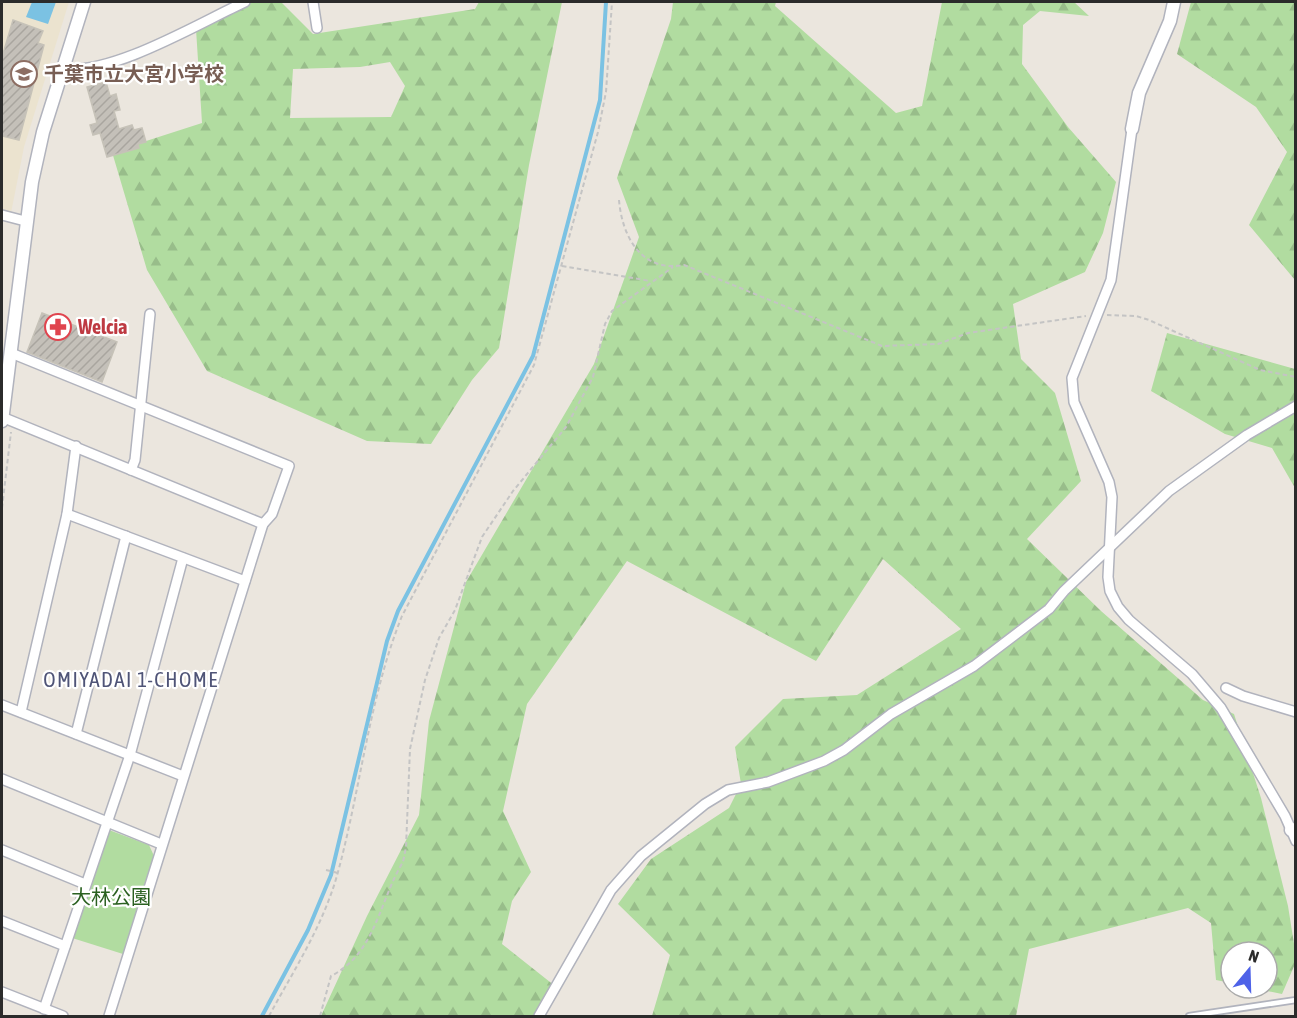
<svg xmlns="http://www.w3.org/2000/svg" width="1297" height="1018" viewBox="0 0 1297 1018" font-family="'Asap Condensed','Noto Sans JP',sans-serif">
<defs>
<pattern id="forest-firs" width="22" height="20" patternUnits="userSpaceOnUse" patternTransform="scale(1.5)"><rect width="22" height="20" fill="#b1dca0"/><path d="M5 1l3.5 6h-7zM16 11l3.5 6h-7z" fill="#98bd8a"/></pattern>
<pattern id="building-hatch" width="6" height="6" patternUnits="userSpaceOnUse" patternTransform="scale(1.5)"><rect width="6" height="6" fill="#c4c0b9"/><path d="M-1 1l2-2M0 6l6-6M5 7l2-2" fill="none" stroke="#a9a59f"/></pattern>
</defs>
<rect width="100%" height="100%" fill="#ebe6de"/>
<path fill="#ebe3cf" d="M 2,2 L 69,2 L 24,147 L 11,213 L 2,211 Z"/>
<g fill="url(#forest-firs)" fill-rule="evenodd">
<path d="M 251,2 L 281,2 L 313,34 L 475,9 L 479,2 L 562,2 L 529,165 L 499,348 L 472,380 L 431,444 L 367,441 L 207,371 L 147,270 L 112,152 L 202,123 L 196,29 ZM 390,62 L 405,86 L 391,117 L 290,118 L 293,69 L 360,67 Z"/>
<path d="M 673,2 L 776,2 L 775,6 L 896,113 L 922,106 L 942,2 L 1074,2 L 1089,16 L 1040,11 L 1023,25 L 1022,64 L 1068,127 L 1116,182 L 1103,233 L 1085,272 L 1013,304 L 1021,359 L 1055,393 L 1081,481 L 1027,539 L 1101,611 L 1203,700 L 1234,714 L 1261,798 L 1288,906 L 1295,950 L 1295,964 L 1282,994 L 1253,988 L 1267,988 L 1267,952 L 1231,952 L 1231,983 L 1216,980 L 1211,923 L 1188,908 L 1029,949 L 1016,1016 L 652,1016 L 670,955 L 618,904 L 651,859 L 729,808 L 741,784 L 735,747 L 783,699 L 857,695 L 961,629 L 883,559 L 816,661 L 627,561 L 527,704 L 503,811 L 531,872 L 512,901 L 502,944 L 555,986 L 543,1016 L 321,1016 L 367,916 L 419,815 L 429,721 L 466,582 L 594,364 L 639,237 L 617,178 L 671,19 Z"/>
<path d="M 1191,2 L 1295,2 L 1295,280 L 1249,225 L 1287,152 L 1256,107 L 1177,54 Z"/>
<path d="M 1167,333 L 1295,369 L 1295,488 L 1272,448 L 1225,434 L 1151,391 Z"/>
</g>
<path fill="#b1dca0" d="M 109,830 L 149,845 L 154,856 L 123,954 L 69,937 L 104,833 Z"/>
<path fill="#7bc2e3" d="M 32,2 L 56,2 L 48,24 L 26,17 Z"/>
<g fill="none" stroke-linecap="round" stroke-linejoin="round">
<path stroke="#7bc2e3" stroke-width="4" d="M 262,1016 L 308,930 L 331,875 L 387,641 L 398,611 L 533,356 L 600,100 L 606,2"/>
</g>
<g fill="url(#building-hatch)" stroke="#c6c2b8" stroke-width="1.5">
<path d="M 13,20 L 43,31 L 38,43 L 44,45 L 19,140 L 2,136 L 2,57 Z"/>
<path d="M 106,82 L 110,96 L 116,94 L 120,110 L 114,111 L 119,129 L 132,125 L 134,130 L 142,128 L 146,142 L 138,144 L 139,148 L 107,157 L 100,133 L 93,135 L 90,125 L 97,123 L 87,87 Z"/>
<path d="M 42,313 L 117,342 L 102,382 L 27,352 Z"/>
</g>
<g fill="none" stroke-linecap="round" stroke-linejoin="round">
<defs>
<path id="service" d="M 1189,1016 L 1296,1000"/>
<g id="minor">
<path d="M 313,2 L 317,28"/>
<path d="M 63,69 C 113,75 199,23 245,2"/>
<path d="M 1132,129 L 1111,280 L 1072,378 L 1074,402 L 1109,482 L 1112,497 L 1108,577 L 1110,591 L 1118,607 L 1129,620 L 1192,674 L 1221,708 L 1285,816 L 1296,841"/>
<path d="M 2,215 L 25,221"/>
<path d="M 11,353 L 289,466 L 272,514 L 263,524 L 109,1016"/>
<path d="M 2,417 L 263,524"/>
<path d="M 131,470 L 135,460 L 150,314"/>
<path d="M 67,514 L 245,581"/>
<path d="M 1226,688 L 1243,696 L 1296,712"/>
<path d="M 2,705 L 183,776"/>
<path d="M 21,712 L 67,514 L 76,446"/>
<path d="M 76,734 L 126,536"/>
<path d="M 2,779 L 161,844"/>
<path d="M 2,850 L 85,884"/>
<path d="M 2,921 L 65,946"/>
<path d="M 2,992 L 63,1016"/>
<path d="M 44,1009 L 130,755 L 183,558"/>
<path d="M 539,1016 L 611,890 L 641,856 L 705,804 L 728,790 L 768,782 L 824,761 L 844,750 L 891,714 L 974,666 L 1049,609 L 1064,591 L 1169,491 L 1247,435 L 1296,406"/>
</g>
<g id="tertiary">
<path d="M 1132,129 L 1139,93 L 1170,21 L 1174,2"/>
<path d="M 2,421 L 32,182 L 43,132 L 84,2"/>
<path d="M 1291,830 L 1296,829"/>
</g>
</defs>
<use href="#service" stroke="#b1b3bd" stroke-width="8"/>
<use href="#minor" stroke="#b1b3bd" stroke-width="12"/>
<use href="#tertiary" stroke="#b1b3bd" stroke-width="15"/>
<g stroke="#c4c4c4" stroke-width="2" stroke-dasharray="4.5 3" stroke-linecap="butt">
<path d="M 619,200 C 622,236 641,273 684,265 L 882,346 L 938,344 L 968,333 L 1086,316"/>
<path d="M 562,266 L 650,281"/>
<path d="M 1107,315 L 1136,316 L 1149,320 L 1260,370 L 1296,377"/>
<path d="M 2,508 L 11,432"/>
<path d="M 326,870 L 338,873"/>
<path d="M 269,1016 C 294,970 324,924 338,872 C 361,787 369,698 402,616 L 534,365 L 598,132 L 606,92 L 612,2"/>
<path d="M 320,1016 L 331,976 C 376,953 379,901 403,862 L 406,847 L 410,749 L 425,680 L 439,638 L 455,610 L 482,537 L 513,491 L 566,427 L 593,377 L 605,324 L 612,311 L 673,267"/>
</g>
<use href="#service" stroke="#fff" stroke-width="4.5"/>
<use href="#minor" stroke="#fff" stroke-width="9"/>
<use href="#tertiary" stroke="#fff" stroke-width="12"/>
</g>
<defs>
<symbol id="school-ring" viewBox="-11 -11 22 22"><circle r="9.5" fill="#fff" stroke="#8d6e63" stroke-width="1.5"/><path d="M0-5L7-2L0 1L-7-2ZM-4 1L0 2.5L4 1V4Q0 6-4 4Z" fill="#8d6e63"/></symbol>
<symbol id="pharmacy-ring" viewBox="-11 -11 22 22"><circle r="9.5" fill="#fff" stroke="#e0444e" stroke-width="1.5"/><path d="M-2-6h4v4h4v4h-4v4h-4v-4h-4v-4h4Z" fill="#e0444e"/></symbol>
</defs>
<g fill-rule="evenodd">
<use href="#school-ring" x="9" y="59" width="30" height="30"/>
<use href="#pharmacy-ring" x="43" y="312" width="30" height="30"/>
</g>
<g text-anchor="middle" stroke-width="4.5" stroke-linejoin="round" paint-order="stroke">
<g font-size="20" font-weight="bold" fill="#785e54" stroke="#fff" text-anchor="start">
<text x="44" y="81">千葉市立大宮小学校</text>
</g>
<g font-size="20" font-weight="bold" fill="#be3a42" stroke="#fff" text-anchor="start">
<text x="78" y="334">Welcia</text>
</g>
<g font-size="20" fill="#2b6121" stroke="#fff">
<text x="111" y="904">大林公園</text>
</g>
<g font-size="21" letter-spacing="1.5" fill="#4f5477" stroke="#fff">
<text x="131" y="687">OMIYADAI 1-CHOME</text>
</g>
</g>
<rect width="1297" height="1018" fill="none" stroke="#2b2b2b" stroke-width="6"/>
<g transform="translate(1249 970) rotate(19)"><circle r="28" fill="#ffffff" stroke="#aaaaaa" stroke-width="1.5"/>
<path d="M0-4.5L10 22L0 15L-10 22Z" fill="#4e62e8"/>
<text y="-9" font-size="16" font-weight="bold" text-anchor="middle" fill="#2b2b2b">N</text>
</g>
</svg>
